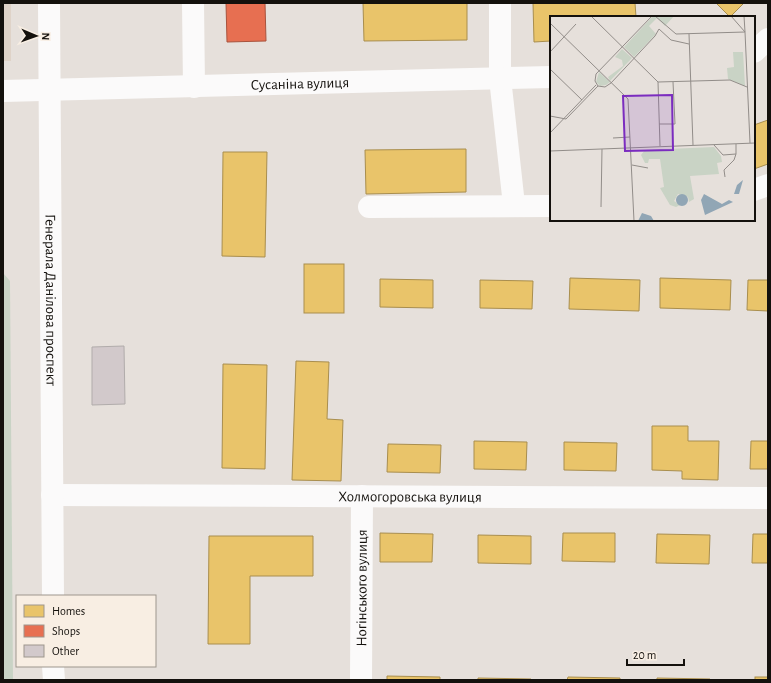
<svg xmlns="http://www.w3.org/2000/svg" width="771" height="683" viewBox="0 0 771 683" font-family="'Alegreya Sans',sans-serif">
<rect width="100%" height="100%" fill="#e6e0db"/>
<rect fill="#dfd3c8" x="3" y="3" width="8" height="58"/>
<path fill="#c9d3c5" d="M 3,273 L 10,281 L 13,680 L 3,680 Z"/>
<g fill="#e9c46a" stroke="#a98e4e">
<path d="M 363,3 L 467,3 L 467,40 L 364,41 Z"/>
<path d="M 533,3 L 635,3 L 636,17 L 551,17 L 551,41 L 534,42 Z"/>
<path d="M 716,3 L 744,3 L 730,17 Z"/>
<path d="M 768,120 L 768,164 L 754,169 L 754,125 Z"/>
<path d="M 466,149 L 466,192 L 366,194 L 365,150 Z"/>
<path d="M 223,152 L 267,152 L 265,257 L 222,256 Z"/>
<rect x="304" y="264" width="40" height="49"/>
<path d="M 570,278 L 640,280 L 639,311 L 569,309 Z"/>
<path d="M 660,278 L 731,280 L 730,310 L 660,308 Z"/>
<path d="M 380,279 L 433,280 L 433,308 L 380,307 Z"/>
<path d="M 480,280 L 533,281 L 532,309 L 480,308 Z"/>
<path d="M 748,280 L 768,280 L 768,311 L 747,310 Z"/>
<path d="M 296,361 L 329,362 L 327,419 L 343,420 L 341,481 L 292,480 Z"/>
<path d="M 223,364 L 267,365 L 265,469 L 222,468 Z"/>
<path d="M 652,426 L 688,426 L 688,441 L 719,441 L 718,480 L 682,479 L 682,471 L 652,470 Z"/>
<path d="M 474,441 L 527,442 L 526,470 L 474,469 Z"/>
<path d="M 751,441 L 768,441 L 768,469 L 750,469 Z"/>
<path d="M 564,442 L 617,443 L 616,471 L 564,470 Z"/>
<path d="M 388,444 L 441,445 L 440,473 L 387,472 Z"/>
<path d="M 380,533 L 433,534 L 432,562 L 380,562 Z"/>
<path d="M 563,533 L 615,533 L 615,562 L 562,561 Z"/>
<path d="M 657,534 L 710,535 L 709,564 L 656,563 Z"/>
<path d="M 753,534 L 768,534 L 768,563 L 752,563 Z"/>
<path d="M 478,535 L 531,536 L 531,564 L 478,563 Z"/>
<path d="M 209,536 L 313,536 L 313,576 L 250,576 L 250,644 L 208,644 Z"/>
<path d="M 387,676 L 440,677 L 440,680 L 387,680 Z"/>
<path d="M 568,677 L 620,678 L 620,680 L 567,680 Z"/>
<rect x="755" y="677" width="13" height="3"/>
<path d="M 478,678 L 531,679 L 531,680 L 478,680 Z"/>
<path d="M 657,678 L 710,679 L 710,680 L 657,680 Z"/>
</g>
<path fill="#e76f51" stroke="#a8533d" d="M 226,3 L 265,3 L 266,41 L 227,42 Z"/>
<path fill="#d2c9cb" stroke="#b1acab" d="M 124,346 L 125,404 L 92,405 L 92,347 Z"/>
<g fill="none" stroke-linecap="round" stroke-linejoin="round">
<g stroke="#fbfafa" stroke-width="22">
<path d="M 193,3 L 194,87"/>
<path d="M 500,3 L 500,78 L 514,205"/>
<path d="M 754,52 L 768,39"/>
<path id="s1" d="M 3,91 L 551,77"/>
<path d="M 754,190 L 768,185"/>
<path d="M 369,207 L 551,206"/>
<path id="s2" d="M 52,495 L 768,498"/>
<path id="s3" d="M 361,680 L 362,496"/>
</g>
<g stroke="#fbfafa" stroke-width="22">
<path id="s4" d="M 49,3 L 53,596"/>
<path d="M 53,666 L 54,680"/>
</g>
</g>
<g text-anchor="middle" stroke-width="4" stroke-linejoin="round" paint-order="stroke">
<g font-size="15" fill="#14110d" stroke="#f8eee3">
<text dy="5" stroke="none"><textPath href="#s1" startOffset="297">Сусаніна вулиця</textPath></text>
<text dy="5" stroke="none"><textPath href="#s4" startOffset="297">Генерала Данілова проспект</textPath></text>
<text dy="5" stroke="none"><textPath href="#s2" startOffset="358">Холмогоровська вулиця</textPath></text>
<text dy="5" stroke="none"><textPath href="#s3" startOffset="92">Ногінського вулиця</textPath></text>
</g>
</g>
<g transform="translate(550 16)">
<rect width="205" height="205" fill="#e6e0db"/>
<path d="M 103,0 L 124,0 L 115,10 L 107,2 L 99,10 L 106,18 L 84,41 L 74,31 ZM 72,33 L 82,42 L 60,65 L 58,61 L 73,50 L 72,44 L 65,41 ZM 183,36 L 193,36 L 195,70 L 178,63 L 177,52 L 184,51 ZM 49,56 L 60,66 L 56,69 L 50,70 L 46,66 ZM 164,131 L 171,140 L 172,146 L 167,147 L 169,158 L 140,160 L 144,183 L 139,186 L 138,181 L 128,178 L 124,185 L 130,189 L 126,191 L 120,189 L 110,172 L 114,171 L 110,143 L 99,143 L 98,147 L 95,147 L 91,139 L 95,134 Z" fill="#c9d3c5"/>
<path d="M 193,164 L 189,178 L 184,178 L 187,169 ZM 154,178 L 172,188 L 179,184 L 183,186 L 155,199 L 151,184 ZM126 184a6 6 0 1 1 12 0a6 6 0 1 1-12 0ZM 92,197 L 101,200 L 104,205 L 88,205 Z" fill="#91a6b5"/>
<path fill="none" stroke="#928d89" stroke-width="1" d="M 41,0 L 108,66 L 110,130M 102,0 L 46,58 L 45,65 L 48,70 L 55,71 L 61,67 L 105,20 L 109,13 L 121,24 L 139,28M 105,0 L 126,18 L 195,16 L 194,0M 181,0 L 195,16 L 200,127M 0,7 L 78,83 L 84,205M 139,18 L 143,129M 0,36 L 26,8M 0,53 L 32,84M 108,66 L 180,64 L 197,71M 0,100 L 16,103 L 48,70M 109,108 L 125,108 L 123,66M 0,117 L 46,69M 63,122 L 80,121M 164,129 L 173,139 L 186,138 L 186,128M 0,135 L 205,127M 82,149 L 98,152M 175,161 L 174,154 L 184,144 L 186,138M 51,191 L 52,133"/>
<path fill="#7b2cbf" fill-opacity="0.15" stroke="#7b2cbf" stroke-width="2" d="M 122,79 L 123,134 L 75,135 L 73,80 Z"/>
<rect width="205" height="205" fill="none" stroke="#14110d" stroke-width="2"/>
</g>
<rect width="771" height="683" fill="none" stroke="#14110d" stroke-width="8"/>
<rect x="16" y="595" width="140" height="72" fill="#f8eee3" stroke="#9d968d"/>
<rect x="24" y="605" width="20" height="12" fill="#e9c46a" stroke="#9d968d"/>
<text x="52" y="615" font-size="12" fill="#14110d">Homes</text>
<rect x="24" y="625" width="20" height="12" fill="#e76f51" stroke="#9d968d"/>
<text x="52" y="635" font-size="12" fill="#14110d">Shops</text>
<rect x="24" y="645" width="20" height="12" fill="#d2c9cb" stroke="#9d968d"/>
<text x="52" y="655" font-size="12" fill="#14110d">Other</text>
<g transform="translate(36 36) rotate(92)" stroke="#f8eee3" stroke-width="3" paint-order="stroke">
<path d="M0-3L7 15L0 10L-7 15Z" fill="#14110d"/>
<text y="-6" font-size="11" font-weight="bold" text-anchor="middle" fill="#14110d">N</text>
</g>
<path d="M627 659v6h57v-6" fill="none" stroke="#14110d" stroke-width="2"/>
<text x="633" y="659" font-size="12" fill="#14110d" stroke="#f8eee3" stroke-width="3" paint-order="stroke">20 m</text>
</svg>
